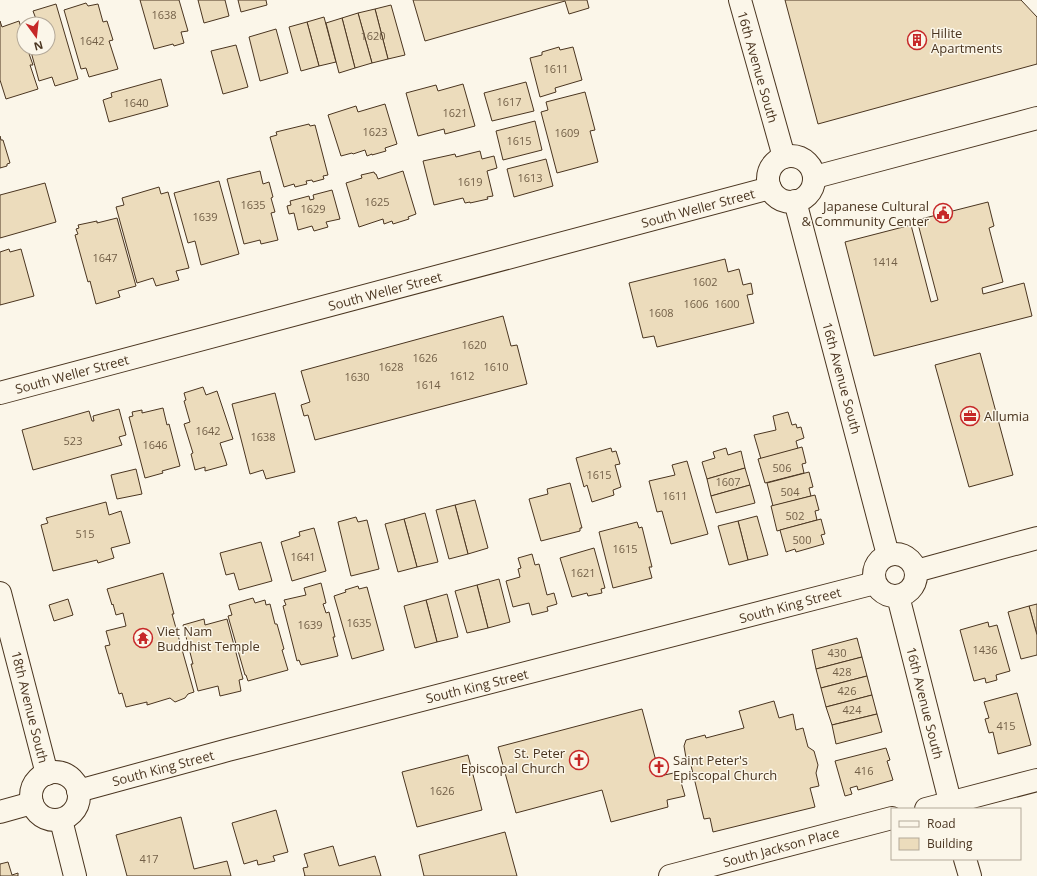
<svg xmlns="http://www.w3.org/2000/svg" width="1037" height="876" viewBox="0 0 1037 876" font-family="'Open Sans',sans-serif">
<rect width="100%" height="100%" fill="#fbf6e9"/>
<g fill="#ecdcbc" stroke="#4a3520">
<path d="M 140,0 L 179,0 L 188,31 L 181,32 L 184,43 L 174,46 L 173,44 L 154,49 Z"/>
<path d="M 198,0 L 225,0 L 229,16 L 204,23 Z"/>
<path d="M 238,0 L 266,0 L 267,5 L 241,12 Z"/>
<path d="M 413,0 L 587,0 L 589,8 L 569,14 L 565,1 L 425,41 Z"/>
<path d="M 785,0 L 1021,0 L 1037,17 L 1037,64 L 818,124 Z"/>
<path d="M 86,3 L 88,6 L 98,4 L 103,22 L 107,21 L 113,40 L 109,41 L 118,69 L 89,77 L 86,68 L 81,69 L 64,10 Z"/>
<path d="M 56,4 L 78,79 L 55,86 L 52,77 L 39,81 L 30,48 L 48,48 L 48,24 L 24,24 L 24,29 L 22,23 L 36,19 L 33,11 Z"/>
<path d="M 391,5 L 405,55 L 388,59 L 375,9 Z"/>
<path d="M 375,9 L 388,59 L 372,63 L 358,13 Z"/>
<path d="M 358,13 L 372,63 L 355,68 L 342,18 Z"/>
<path d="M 324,17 L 336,62 L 319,66 L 307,22 Z"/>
<path d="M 342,18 L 355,68 L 339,73 L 326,23 Z"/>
<path d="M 0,21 L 2,27 L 19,21 L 24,38 L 24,48 L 27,48 L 33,65 L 30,65 L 38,89 L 6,99 L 0,80 Z"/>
<path d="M 307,22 L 319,66 L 301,71 L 289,27 Z"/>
<path d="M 276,29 L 288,73 L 260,81 L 249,37 Z"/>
<path d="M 236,45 L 248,87 L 223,94 L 211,51 Z"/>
<path d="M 559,47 L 560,50 L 573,47 L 582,80 L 555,88 L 556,92 L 540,97 L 530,58 L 542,55 L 542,52 Z"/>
<path d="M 161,79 L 168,106 L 109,122 L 103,100 L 112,97 L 111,93 Z"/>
<path d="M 526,82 L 534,111 L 492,121 L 484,93 Z"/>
<path d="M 463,84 L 475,126 L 445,134 L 444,129 L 418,136 L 406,93 L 436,85 L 438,91 Z"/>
<path d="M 585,92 L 595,130 L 590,131 L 598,162 L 557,173 L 541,112 L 548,110 L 546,102 Z"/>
<path d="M 385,104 L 397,144 L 385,148 L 386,151 L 372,155 L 372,154 L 367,156 L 365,150 L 353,154 L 352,153 L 341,156 L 328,115 L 356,106 L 358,112 Z"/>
<path d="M 535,121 L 542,150 L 503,160 L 496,131 Z"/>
<path d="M 309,124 L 310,126 L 315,125 L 328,175 L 323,176 L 324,179 L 313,182 L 312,180 L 306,181 L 307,184 L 295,187 L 294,184 L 284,187 L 270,137 L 277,135 L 276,132 Z"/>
<path d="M 0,136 L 1,140 L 3,140 L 10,163 L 7,164 L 7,166 L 0,168 Z"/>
<path d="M 480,151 L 482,159 L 494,156 L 497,168 L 487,171 L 493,196 L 487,197 L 488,199 L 470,203 L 470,202 L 465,203 L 463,198 L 434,205 L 423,161 L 455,154 L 456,157 Z"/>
<path d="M 546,159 L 553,186 L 514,197 L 507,169 Z"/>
<path d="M 260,171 L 263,184 L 269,182 L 273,197 L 271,198 L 275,212 L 271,213 L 278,240 L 261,244 L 260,240 L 244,244 L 227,179 Z"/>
<path d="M 403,171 L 416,214 L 408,217 L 409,219 L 393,224 L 392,221 L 384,224 L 383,219 L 359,227 L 346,183 L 362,178 L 361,175 L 374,172 L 375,174 L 376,174 L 378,179 Z"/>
<path d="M 219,181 L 239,254 L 201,265 L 195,241 L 188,243 L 174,193 Z"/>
<path d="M 45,183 L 56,222 L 0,238 L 0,195 Z"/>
<path d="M 159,187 L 161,194 L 168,192 L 189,268 L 176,271 L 179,280 L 156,286 L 153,278 L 137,283 L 116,207 L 124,205 L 122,198 Z"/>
<path d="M 332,190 L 340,219 L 326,222 L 328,227 L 314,231 L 312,226 L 298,230 L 294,213 L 289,214 L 287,206 L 291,205 L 290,201 L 309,196 L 310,200 L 314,199 L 313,195 Z"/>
<path d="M 988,202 L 994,226 L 989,228 L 1003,282 L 982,288 L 983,294 L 1024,283 L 1032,316 L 874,356 L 845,242 L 911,225 L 931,302 L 938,300 L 917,220 Z"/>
<path d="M 117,218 L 136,286 L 118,291 L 120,297 L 96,304 L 90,281 L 88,282 L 75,235 L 78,234 L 76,229 L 79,228 L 78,225 L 97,221 L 97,223 Z"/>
<path d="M 9,249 L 10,252 L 21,249 L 34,296 L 0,305 L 0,252 Z"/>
<path d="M 725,259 L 728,272 L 739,269 L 743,285 L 751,283 L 753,294 L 747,295 L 754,323 L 657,347 L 654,336 L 643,338 L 629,283 Z"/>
<path d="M 503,316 L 511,346 L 517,345 L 527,384 L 315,440 L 308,415 L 304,416 L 301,405 L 310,402 L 301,371 Z"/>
<path d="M 980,353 L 1013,475 L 969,487 L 935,365 Z"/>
<path d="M 203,387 L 206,395 L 217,391 L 233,439 L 220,443 L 227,465 L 205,471 L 205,467 L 195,470 L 191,454 L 193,453 L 184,424 L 190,422 L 184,401 L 186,400 L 184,393 Z"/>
<path d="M 275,393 L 295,472 L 266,479 L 263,470 L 250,474 L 232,404 Z"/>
<path d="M 163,408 L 167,425 L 169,424 L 180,466 L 162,471 L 163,473 L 145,478 L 129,417 L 133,416 L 132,412 L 142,410 L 142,413 Z"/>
<path d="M 119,409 L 126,435 L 119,437 L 122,445 L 33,470 L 22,430 L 89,411 L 92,421 L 94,421 L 93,416 Z"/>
<path d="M 788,412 L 792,425 L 796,424 L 797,428 L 801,427 L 804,438 L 796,441 L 798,449 L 761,459 L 754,435 L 776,430 L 773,416 Z"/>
<path d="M 802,447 L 806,463 L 802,464 L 804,473 L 765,483 L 758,459 Z"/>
<path d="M 611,448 L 612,452 L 616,451 L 620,464 L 615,465 L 621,487 L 613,490 L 614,495 L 592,502 L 587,485 L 584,487 L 576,458 Z"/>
<path d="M 726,448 L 728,455 L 741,451 L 745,468 L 707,479 L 702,462 L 715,458 L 713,452 Z"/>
<path d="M 687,461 L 708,534 L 671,544 L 662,511 L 657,512 L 649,481 L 675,475 L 672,465 Z"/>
<path d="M 745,468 L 750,485 L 711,496 L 707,479 Z"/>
<path d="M 136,469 L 142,494 L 117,499 L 111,475 Z"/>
<path d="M 809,472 L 813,487 L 809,488 L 811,496 L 773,506 L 767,483 Z"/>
<path d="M 570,483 L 582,528 L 580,528 L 580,531 L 541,541 L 529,499 L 548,494 L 547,489 Z"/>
<path d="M 750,485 L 755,503 L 716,513 L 711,496 Z"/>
<path d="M 815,495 L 819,510 L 815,511 L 817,520 L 777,531 L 771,506 Z"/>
<path d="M 475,500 L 488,548 L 468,554 L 455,505 Z"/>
<path d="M 106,502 L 109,515 L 121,511 L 130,543 L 111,548 L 114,558 L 98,563 L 97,560 L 53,571 L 41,525 L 48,523 L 46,518 Z"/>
<path d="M 455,505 L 468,554 L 449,559 L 436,510 Z"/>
<path d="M 425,513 L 438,562 L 417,567 L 404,519 Z"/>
<path d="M 757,516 L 768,555 L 748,560 L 738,521 Z"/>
<path d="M 356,517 L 358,522 L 367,520 L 379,569 L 351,576 L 338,522 Z"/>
<path d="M 404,519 L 417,567 L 398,572 L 385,524 Z"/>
<path d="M 821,519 L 825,534 L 821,535 L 824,544 L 796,552 L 795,549 L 786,552 L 780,530 Z"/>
<path d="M 738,521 L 748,560 L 729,565 L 718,526 Z"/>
<path d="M 637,522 L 639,528 L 642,527 L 652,567 L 649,567 L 652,578 L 613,588 L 599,532 Z"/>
<path d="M 314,528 L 326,571 L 292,581 L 281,542 L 300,536 L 299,532 Z"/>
<path d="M 261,542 L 272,581 L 239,590 L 234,573 L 226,575 L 220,553 Z"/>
<path d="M 594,548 L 605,588 L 601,589 L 602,593 L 588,596 L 587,593 L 572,597 L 560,558 Z"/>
<path d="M 532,554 L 535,565 L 539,564 L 547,595 L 554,593 L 557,604 L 547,607 L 548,611 L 532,615 L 529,603 L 513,607 L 506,581 L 520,577 L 518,569 L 521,568 L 518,558 Z"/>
<path d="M 163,573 L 174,614 L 172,614 L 194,692 L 188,694 L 185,698 L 175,702 L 170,698 L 147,705 L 147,702 L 126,707 L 122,693 L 119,694 L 105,646 L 110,645 L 106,631 L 126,626 L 123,613 L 116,615 L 113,604 L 112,605 L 107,589 Z"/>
<path d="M 499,579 L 510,622 L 488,628 L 477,585 Z"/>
<path d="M 321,583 L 326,603 L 323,604 L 326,613 L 329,612 L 335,637 L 333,637 L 338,656 L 301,665 L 299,660 L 297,661 L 283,606 L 286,605 L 284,600 L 306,595 L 304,588 Z"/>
<path d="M 477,585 L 488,628 L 467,633 L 455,591 Z"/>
<path d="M 358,586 L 359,589 L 367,587 L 384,650 L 352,659 L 334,596 L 346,592 L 345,590 Z"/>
<path d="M 447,594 L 458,637 L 437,642 L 426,600 Z"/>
<path d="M 253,598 L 255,603 L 265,600 L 266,605 L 270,604 L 275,624 L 277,624 L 284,649 L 282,650 L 288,670 L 248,681 L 246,675 L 245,675 L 228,616 L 232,615 L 229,605 Z"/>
<path d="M 68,599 L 73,615 L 54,621 L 49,605 Z"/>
<path d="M 426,600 L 437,642 L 415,648 L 404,606 Z"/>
<path d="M 1037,604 L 1037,635 L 1029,606 Z"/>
<path d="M 1029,606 L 1037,635 L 1037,655 L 1021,659 L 1008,612 Z"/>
<path d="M 204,619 L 205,625 L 227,619 L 243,679 L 239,680 L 241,691 L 220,696 L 218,686 L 198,691 L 191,664 L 193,664 L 183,625 Z"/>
<path d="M 988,622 L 989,627 L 997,625 L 1010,671 L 996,675 L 997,680 L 986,683 L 985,678 L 974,681 L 960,630 Z"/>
<path d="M 857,638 L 862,657 L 816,669 L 812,650 Z"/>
<path d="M 862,657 L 867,676 L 821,688 L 816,669 Z"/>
<path d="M 867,676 L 872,695 L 826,707 L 821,688 Z"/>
<path d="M 1017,693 L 1031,745 L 998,754 L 993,732 L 989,733 L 985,719 L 989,718 L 984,702 Z"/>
<path d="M 872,695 L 877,714 L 832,725 L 826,707 Z"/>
<path d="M 774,701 L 779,718 L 793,714 L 796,730 L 803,728 L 808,747 L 814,751 L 818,765 L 816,773 L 819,786 L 810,788 L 815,807 L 713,832 L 710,818 L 704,819 L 689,757 L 686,758 L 684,746 L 686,740 L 705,735 L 706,738 L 744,728 L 739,711 Z"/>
<path d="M 642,709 L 660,776 L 678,772 L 685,796 L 667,800 L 668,807 L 611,822 L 602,790 L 516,813 L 498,747 Z"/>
<path d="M 877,714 L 882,732 L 836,744 L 832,725 Z"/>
<path d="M 886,748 L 890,760 L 887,761 L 893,780 L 858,790 L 857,786 L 850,788 L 852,794 L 845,796 L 835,761 Z"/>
<path d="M 468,755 L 482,810 L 417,827 L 402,772 Z"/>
<path d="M 276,810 L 288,852 L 273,856 L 275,861 L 258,865 L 257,860 L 244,864 L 232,823 Z"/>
<path d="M 181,817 L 194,869 L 227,861 L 231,876 L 127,876 L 116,835 Z"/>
<path d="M 505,832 L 517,876 L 424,876 L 419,855 Z"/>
<path d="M 333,846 L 339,866 L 375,856 L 381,876 L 304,876 L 305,876 L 303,868 L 308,867 L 304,854 Z"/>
<path d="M 8,862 L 12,875 L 18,873 L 18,876 L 0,876 L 0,864 Z"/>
</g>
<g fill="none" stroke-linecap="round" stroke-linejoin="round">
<defs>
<g id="minor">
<path d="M 740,0 L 784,157"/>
<circle cx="791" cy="179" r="23"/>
<path d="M 815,177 L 1037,118"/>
<path d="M 795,201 L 888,555"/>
<path d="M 0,393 L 770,188"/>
<circle cx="895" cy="575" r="21"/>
<path d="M 916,571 L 1037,538"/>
<path d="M 0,593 L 47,774"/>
<path d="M 898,596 L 952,809"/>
<circle cx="55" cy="796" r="24"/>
<path d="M 78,791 L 228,750 L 875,583"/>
<path d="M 926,809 L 1037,780"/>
<path d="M 0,812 L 32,803"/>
<path d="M 61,820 L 75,876"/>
<path d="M 965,859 L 970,876"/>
<path d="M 670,876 L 892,818"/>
</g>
</defs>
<use href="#minor" stroke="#4a3520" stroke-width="24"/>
<use href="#minor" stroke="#fbf6e9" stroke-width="22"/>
</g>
<defs>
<symbol id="building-ring" viewBox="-11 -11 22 22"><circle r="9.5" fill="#fbf6e9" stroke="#c62828" stroke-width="1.5"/><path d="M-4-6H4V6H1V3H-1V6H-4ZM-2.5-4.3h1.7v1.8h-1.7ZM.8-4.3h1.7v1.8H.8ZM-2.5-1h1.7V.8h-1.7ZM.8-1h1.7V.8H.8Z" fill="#c62828"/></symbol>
<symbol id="civic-ring" viewBox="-11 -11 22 22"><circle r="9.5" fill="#fbf6e9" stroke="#c62828" stroke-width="1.5"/><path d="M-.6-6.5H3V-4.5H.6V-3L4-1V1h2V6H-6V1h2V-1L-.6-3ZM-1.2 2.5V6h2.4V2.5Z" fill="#c62828"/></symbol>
<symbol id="office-ring" viewBox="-11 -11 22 22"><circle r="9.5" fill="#fbf6e9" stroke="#c62828" stroke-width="1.5"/><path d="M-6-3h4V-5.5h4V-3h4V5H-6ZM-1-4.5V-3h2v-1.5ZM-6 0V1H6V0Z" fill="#c62828"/></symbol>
<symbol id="temple-ring" viewBox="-11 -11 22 22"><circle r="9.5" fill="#fbf6e9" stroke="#c62828" stroke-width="1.5"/><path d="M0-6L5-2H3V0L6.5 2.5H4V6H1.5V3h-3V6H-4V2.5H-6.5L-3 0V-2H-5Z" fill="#c62828"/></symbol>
<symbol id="church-ring" viewBox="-11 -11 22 22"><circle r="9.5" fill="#fbf6e9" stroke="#c62828" stroke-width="1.5"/><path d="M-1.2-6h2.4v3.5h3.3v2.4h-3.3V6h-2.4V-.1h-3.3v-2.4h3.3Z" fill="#c62828"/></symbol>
</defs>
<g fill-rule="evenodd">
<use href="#building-ring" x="906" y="29" width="22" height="22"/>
<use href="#civic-ring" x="932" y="202" width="22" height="22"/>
<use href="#office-ring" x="959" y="405" width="22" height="22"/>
<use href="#temple-ring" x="132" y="627" width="22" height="22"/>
<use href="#church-ring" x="568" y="749" width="22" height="22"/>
<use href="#church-ring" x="648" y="756" width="22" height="22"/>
</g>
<g text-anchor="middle" stroke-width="3" stroke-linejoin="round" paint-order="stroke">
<g font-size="11" fill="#725f47">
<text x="164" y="19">1638</text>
<text x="373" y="40">1620</text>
<text x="92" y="45">1642</text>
<text x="556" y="73">1611</text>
<text x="509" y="106">1617</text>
<text x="136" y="107">1640</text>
<text x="455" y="117">1621</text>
<text x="375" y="136">1623</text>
<text x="567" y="137">1609</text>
<text x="519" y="145">1615</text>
<text x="530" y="182">1613</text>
<text x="470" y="186">1619</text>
<text x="377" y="206">1625</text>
<text x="253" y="209">1635</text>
<text x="313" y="213">1629</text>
<text x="205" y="221">1639</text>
<text x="105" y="262">1647</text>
<text x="885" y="266">1414</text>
<text x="705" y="286">1602</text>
<text x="696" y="308">1606</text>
<text x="727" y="308">1600</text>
<text x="661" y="317">1608</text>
<text x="474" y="349">1620</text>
<text x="425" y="362">1626</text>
<text x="391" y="371">1628</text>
<text x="496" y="371">1610</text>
<text x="462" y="380">1612</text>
<text x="357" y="381">1630</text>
<text x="428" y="389">1614</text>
<text x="208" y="435">1642</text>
<text x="263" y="441">1638</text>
<text x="73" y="445">523</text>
<text x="155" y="449">1646</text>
<text x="782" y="472">506</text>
<text x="599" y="479">1615</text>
<text x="728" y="486">1607</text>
<text x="790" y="496">504</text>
<text x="675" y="500">1611</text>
<text x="795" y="520">502</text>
<text x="85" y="538">515</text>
<text x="802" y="544">500</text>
<text x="625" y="553">1615</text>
<text x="303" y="561">1641</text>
<text x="583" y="577">1621</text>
<text x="359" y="627">1635</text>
<text x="310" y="629">1639</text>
<text x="985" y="654">1436</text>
<text x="837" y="657">430</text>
<text x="842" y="676">428</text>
<text x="847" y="695">426</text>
<text x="852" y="714">424</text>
<text x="1006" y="730">415</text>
<text x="864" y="775">416</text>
<text x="442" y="795">1626</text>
<text x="149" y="863">417</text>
</g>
<g font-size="13" fill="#4a3520" stroke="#fbf6e9" text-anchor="start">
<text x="931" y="38">Hilite<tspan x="931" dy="15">Apartments</tspan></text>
<text x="929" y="211" text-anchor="end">Japanese Cultural<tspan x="929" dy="15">&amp; Community Center</tspan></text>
<text x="984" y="421">Allumia</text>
<text x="157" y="636">Viet Nam<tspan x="157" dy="15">Buddhist Temple</tspan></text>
<text x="565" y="758" text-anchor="end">St. Peter<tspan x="565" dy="15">Episcopal Church</tspan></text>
<text x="673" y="765">Saint Peter's<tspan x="673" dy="15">Episcopal Church</tspan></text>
</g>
<g font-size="13" fill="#4a3520" stroke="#fbf6e9">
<text transform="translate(758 67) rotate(74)" y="5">16th Avenue South</text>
<text transform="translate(698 208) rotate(-15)" y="5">South Weller Street</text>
<text transform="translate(385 291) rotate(-15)" y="5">South Weller Street</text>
<text transform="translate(72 374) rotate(-15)" y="5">South Weller Street</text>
<text transform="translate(842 378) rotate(75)" y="5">16th Avenue South</text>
<text transform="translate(790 605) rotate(-15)" y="5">South King Street</text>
<text transform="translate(477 686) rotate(-14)" y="5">South King Street</text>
<text transform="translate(925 703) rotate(76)" y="5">16th Avenue South</text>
<text transform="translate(30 707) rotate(76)" y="5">18th Avenue South</text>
<text transform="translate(163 768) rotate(-15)" y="5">South King Street</text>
<text transform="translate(781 847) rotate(-15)" y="5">South Jackson Place</text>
</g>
</g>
<rect x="891" y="808" width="130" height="52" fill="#fbf6e9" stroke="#b4a999"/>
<rect x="899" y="821" width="20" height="6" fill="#fbf6e9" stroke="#b4a999"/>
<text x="927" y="828" font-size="12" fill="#4a3520">Road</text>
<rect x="899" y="838" width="20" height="12" fill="#ecdcbc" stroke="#b4a999"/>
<text x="927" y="848" font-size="12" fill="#4a3520">Building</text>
<g transform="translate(36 36) rotate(165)"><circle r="19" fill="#fbf6e9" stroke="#b4a999"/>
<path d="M0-3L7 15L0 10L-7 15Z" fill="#c62828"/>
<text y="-6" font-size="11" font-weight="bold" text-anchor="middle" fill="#4a3520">N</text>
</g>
</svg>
